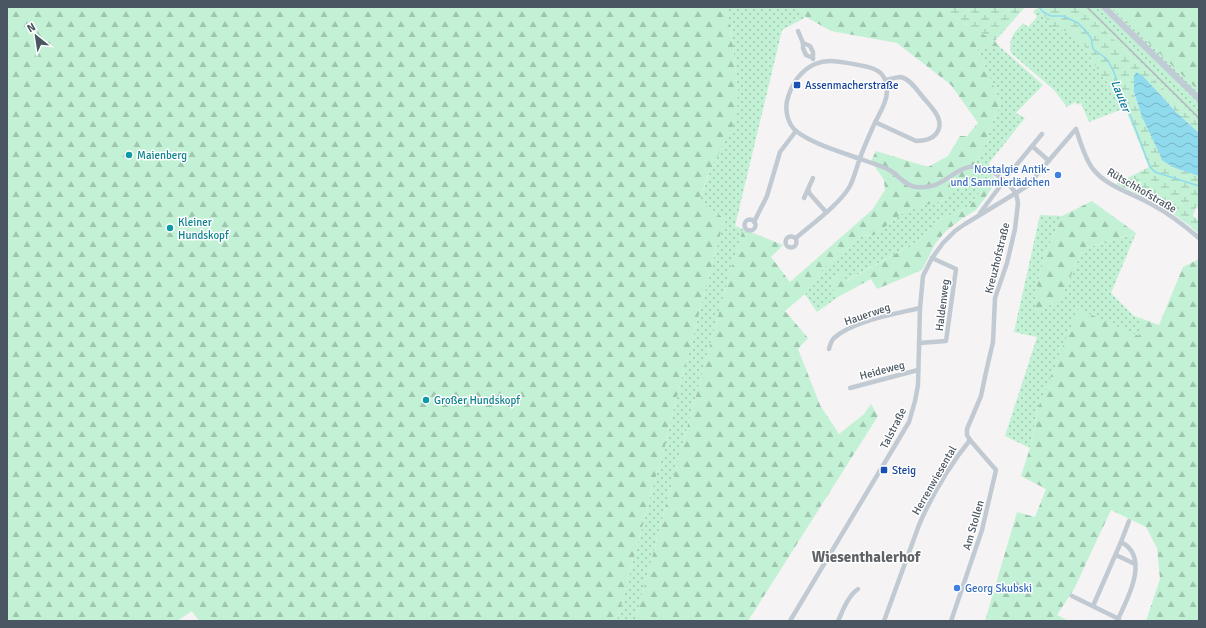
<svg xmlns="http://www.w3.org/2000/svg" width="1206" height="628" viewBox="0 0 1206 628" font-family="Signika,sans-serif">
<defs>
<pattern id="grass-dots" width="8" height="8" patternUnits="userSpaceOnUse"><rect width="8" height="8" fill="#c3f1d5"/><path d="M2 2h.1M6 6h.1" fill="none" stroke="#a0c6b0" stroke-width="1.8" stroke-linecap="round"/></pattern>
<pattern id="forest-firs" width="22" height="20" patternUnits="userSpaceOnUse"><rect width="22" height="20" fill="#c3f1d5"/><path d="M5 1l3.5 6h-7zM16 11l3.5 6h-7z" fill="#a0c6b0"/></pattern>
<pattern id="wetland-marsh" width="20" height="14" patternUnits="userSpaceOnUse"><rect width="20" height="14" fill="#c3f1d5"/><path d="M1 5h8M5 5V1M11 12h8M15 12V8" fill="none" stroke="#a0c6b0"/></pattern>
<pattern id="water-waves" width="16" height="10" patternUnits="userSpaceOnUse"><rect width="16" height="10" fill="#90daee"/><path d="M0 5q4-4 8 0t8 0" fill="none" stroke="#78b4c4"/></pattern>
</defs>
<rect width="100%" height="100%" fill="#f5f3f3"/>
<g fill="url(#grass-dots)">
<path d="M 725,7 L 797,7 L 806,17 L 782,30 L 735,226 L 743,229 L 731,269 L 679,457 L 635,621 L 617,621 L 657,472 L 665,446 L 671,419 L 723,224 L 725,219 L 699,201 L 738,95 L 731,28 Z"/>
<path d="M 1038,7 L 1052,27 L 1073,34 L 1084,45 L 1098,71 L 1110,86 L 1119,103 L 1125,108 L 1089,122 L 1081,103 L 1077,105 L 1075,102 L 1067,107 L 1054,90 L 1011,53 C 1008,38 1014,33 1023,23 L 1028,27 L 1037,17 L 1033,12 Z"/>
<path d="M 1081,7 L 1111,7 L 1199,91 L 1199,124 Z"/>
<path d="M 999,46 L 1043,85 L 1016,113 L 1025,118 L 989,163 L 992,176 L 969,206 L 935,222 L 918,241 L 846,281 L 842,273 L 829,281 L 838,297 L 817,312 L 805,294 L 822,270 L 862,236 L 874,235 L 907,210 L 945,200 L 975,162 L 987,142 L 991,126 L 1001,104 L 977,47 Z"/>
<path d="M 1040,215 L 1062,216 L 1045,254 L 1035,293 L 1061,298 L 1083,249 L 1136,233 L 1111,293 L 1134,316 L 1143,319 L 1140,336 L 1038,408 L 1030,448 L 1005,436 L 1037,337 L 1014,332 Z"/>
</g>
<g fill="url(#forest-firs)">
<path d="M 7,7 L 725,7 L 731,28 L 738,95 L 737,118 L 708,175 L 699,201 L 725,219 L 723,224 L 671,419 L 665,446 L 657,472 L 617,621 L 199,621 L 192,611 L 177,621 L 7,621 Z"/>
<path d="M 797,7 L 937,7 L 995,41 L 999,46 L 977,47 L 1001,104 L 991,126 L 987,142 L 975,162 L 975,173 L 945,200 L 907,210 L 874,235 L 862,236 L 822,270 L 805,294 L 785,311 L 808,338 L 798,349 L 820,405 L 839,434 L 864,414 L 871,404 L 878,416 L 748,621 L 635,621 L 679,457 L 731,269 L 743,229 L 783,245 L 771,257 L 790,282 L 872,210 L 885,190 L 884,180 L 871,161 L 876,151 L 928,167 L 948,156 L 960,136 L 967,136 L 978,123 L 951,85 L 897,43 L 831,31 L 806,17 Z"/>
<path d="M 1111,7 L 1199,7 L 1199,91 Z"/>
<path d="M 992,176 L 998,180 L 976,210 L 960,220 L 945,232 L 935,244 L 922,270 L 877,289 L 871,279 L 838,297 L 829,281 L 842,273 L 847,281 L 918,241 L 935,222 L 969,206 Z"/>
<path d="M 1092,201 L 1136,233 L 1083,249 L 1061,298 L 1035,316 L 1035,293 L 1045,254 L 1062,216 Z"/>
<path d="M 1199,259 L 1199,621 L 1146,621 L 1160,579 L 1157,548 L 1146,527 L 1111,510 L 1074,589 L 1057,615 L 1069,621 L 985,621 L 1017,512 L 1035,517 L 1046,489 L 1021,476 L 1030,448 L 1038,408 L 1078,309 L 1139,336 L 1143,319 L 1159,325 L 1183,267 Z"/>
</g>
<g fill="url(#wetland-marsh)">
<path d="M 937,7 L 1025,7 L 995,41 Z"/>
<path d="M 1038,7 L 1081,7 L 1199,124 L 1199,133 L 1176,112 L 1143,76 L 1135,73 L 1134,93 L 1142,117 L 1163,160 L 1175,168 L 1199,176 L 1199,208 L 1196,207 L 1193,216 L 1199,221 L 1199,234 C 1174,211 1147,198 1116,184 L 1149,167 L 1125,108 L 1119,103 L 1110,86 L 1098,71 L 1084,45 L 1073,34 L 1052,27 Z"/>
</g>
<path fill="url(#water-waves)" d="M 1136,72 L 1143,76 L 1176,112 L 1199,133 L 1199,176 L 1175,168 L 1163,161 L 1142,117 L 1134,92 L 1134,76 Z"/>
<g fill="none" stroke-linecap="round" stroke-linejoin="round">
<path stroke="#90daee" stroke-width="1.5" d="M 1039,7 L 1043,12 L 1051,16 L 1063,16 L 1078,23 L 1085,30 L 1091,38 L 1093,49 L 1107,59 L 1113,70 L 1150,167 L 1155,172 L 1199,186"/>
<g stroke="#c1cad2" stroke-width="4.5">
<path d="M 798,31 L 803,43 L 803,48 L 806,55 L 813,58"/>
<path d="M 803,43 L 810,46 L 813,52 L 813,59"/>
<path d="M 875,122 L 916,141 C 924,141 931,140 936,134 C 947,120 930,106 922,96 C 917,90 910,79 901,77 C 897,77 890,79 886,80"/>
<path d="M 1032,146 L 1049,161"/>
<path d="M 1009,174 L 1042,134"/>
<path d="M 808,189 L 810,194 L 826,212"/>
<path d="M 804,198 L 813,178"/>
<path d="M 980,213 L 1004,181"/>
<circle cx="750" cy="225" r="5.5"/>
<path d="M 754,222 L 767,196 L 780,152 L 796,131"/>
<circle cx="791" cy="242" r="5.5"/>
<path d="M 919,343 L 946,341 L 956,269 L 932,258"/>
<path d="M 829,349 C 830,345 831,341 834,338 C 853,321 895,314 920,308"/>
<path d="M 850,388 L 918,370"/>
<path d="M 1116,555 L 1135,564"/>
<path d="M 1072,596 L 1119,619"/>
<path d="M 1093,606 L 1121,542 L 1129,521"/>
<path d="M 790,621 L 909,422 L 915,401 L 918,385 L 920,308 L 923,276 L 932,258 L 943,243 L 955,231 L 965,224 L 1016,193 C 1004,178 983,160 963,169 C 944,178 939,189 916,187 C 906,186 899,176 891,171 C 883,166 874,164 866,161 C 845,153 814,145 796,131 C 788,124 785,112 787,101 C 791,85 800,71 815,64 C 820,62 825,61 830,61 C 838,61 868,66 874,69 C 882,72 887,80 887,88 C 888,102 878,115 873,127 C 868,138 863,149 859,161 C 856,169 854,178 850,186 C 840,204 811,225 796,238"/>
<path d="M 838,621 C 843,610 848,596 858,589"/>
<path d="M 884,621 L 919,525 C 932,495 949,466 970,440"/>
<path d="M 951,621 L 982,530 L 996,470 L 970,440 L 967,435 L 967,429 L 981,396 L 986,372 L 993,342 L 995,298 L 1007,263 L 1015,229 L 1018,203 L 1016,193 L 1027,186 L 1076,129 C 1080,141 1085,159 1093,169 C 1107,187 1132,193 1151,204 C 1168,213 1184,225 1199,238"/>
<path d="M 1117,621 C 1127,600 1151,557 1121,542"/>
</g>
<path stroke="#c1cbd6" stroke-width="6" d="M 1104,7 L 1199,99"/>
<path stroke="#b5b8bd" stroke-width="1.5" d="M 1087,7 L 1199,118"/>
</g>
<g fill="#1a4fb4" stroke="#fff" stroke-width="1.5">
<rect x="793" y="81" width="8" height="8" rx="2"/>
<rect x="880" y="466" width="8" height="8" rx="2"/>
</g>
<g fill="#0f9aa8" stroke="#fff" stroke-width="1.5">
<circle cx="129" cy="155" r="4"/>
<circle cx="170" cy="228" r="4"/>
<circle cx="426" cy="400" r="4"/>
</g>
<g fill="#3f7fe0" stroke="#fff" stroke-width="1.5">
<circle cx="1058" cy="175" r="4"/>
<circle cx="957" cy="588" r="4"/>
</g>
<g text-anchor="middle" stroke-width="3" stroke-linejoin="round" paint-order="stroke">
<g font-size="11" fill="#164399" stroke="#fff" text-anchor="start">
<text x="805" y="89">Assenmacherstraße</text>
<text x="892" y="474">Steig</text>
</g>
<g font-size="11" fill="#0d838f" stroke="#fff" text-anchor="start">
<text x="137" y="159">Maienberg</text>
<text x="178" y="226">Kleiner<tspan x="178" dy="13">Hundskopf</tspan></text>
<text x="434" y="404">Großer Hundskopf</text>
</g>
<g font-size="11" fill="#366cbe" stroke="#fff" text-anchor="end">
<text x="1050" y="173">Nostalgie Antik-<tspan x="1050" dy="13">und Sammlerlädchen</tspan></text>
<text x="965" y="592" text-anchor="start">Georg Skubski</text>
</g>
<g font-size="11" fill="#4a5661" stroke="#fff">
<text transform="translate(1142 190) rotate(30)" y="4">Rütschhofstraße</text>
<text transform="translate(997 258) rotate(-76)" y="4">Kreuzhofstraße</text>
<text transform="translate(942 305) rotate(-83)" y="4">Haldenweg</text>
<text transform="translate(867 314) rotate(-19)" y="4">Hauerweg</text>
<text transform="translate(882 370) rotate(-15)" y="4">Heideweg</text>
<text transform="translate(893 428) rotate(-63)" y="4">Talstraße</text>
<text transform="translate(934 480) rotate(-60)" y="4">Herrenwiesental</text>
<text transform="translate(973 525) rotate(-74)" y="4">Am Stollen</text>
</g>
<g font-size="12" font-style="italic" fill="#0c7c9b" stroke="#fff">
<text transform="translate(1121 96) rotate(68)" y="4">Lauter</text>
</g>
<g font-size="15" font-weight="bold" fill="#5f6368" stroke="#fff">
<text x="866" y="562">Wiesenthalerhof</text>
</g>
</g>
<rect width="1206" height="628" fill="none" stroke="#4a5661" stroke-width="16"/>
<g transform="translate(36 36) rotate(330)" stroke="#ffffff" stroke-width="3" paint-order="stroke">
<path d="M0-3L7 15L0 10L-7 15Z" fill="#4a5661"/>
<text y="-6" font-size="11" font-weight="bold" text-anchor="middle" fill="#4a5661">N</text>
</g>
</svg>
